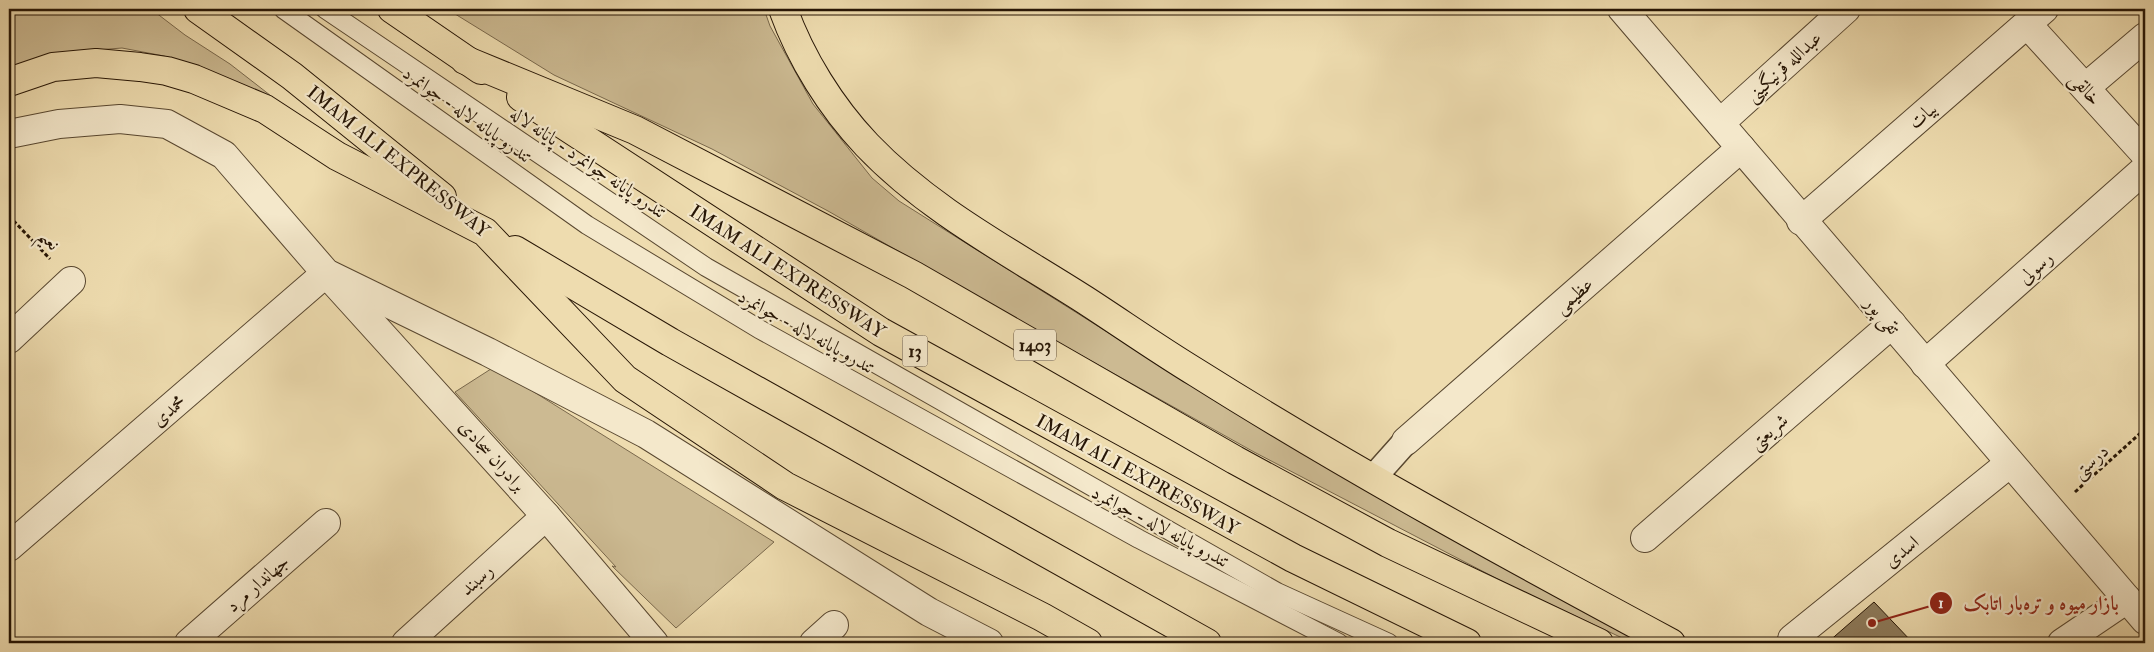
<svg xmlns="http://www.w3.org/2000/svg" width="2154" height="652" viewBox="0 0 2154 652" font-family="'IM FELL Double Pica',Amiri,serif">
<rect width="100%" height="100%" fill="#eedcaf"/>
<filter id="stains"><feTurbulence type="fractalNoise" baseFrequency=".004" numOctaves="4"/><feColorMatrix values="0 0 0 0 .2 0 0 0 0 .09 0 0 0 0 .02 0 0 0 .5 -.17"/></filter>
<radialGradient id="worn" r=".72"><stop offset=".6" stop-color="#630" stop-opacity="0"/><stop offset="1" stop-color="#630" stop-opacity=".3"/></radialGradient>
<g fill="#ccba92" stroke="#79684c">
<path d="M 9,9 L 151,9 L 185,35 L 230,64 L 302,120 L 193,65 L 164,56 L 122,48 L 60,53 L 9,67 Z"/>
<path d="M 447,9 L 764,9 L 770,26 L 813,104 L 872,178 L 899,201 L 1174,374 L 1397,509 L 1641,643 L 1633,643 L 1509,585 L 1254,452 L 1052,339 L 828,211 L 712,149 L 554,75 Z"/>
<path d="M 494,367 L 774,542 L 676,628 L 612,566 L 616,567 L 455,392 Z"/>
</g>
<path fill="#8e7c5d" stroke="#261505" d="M 1874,602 L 1913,643 L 1827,643 Z"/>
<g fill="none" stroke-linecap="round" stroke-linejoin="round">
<defs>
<g id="service">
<path d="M 283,9 L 587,225 L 759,329 L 1139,539 L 1339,643"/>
<path d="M 325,9 L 706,267 L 1277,592 L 1389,643"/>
</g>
<path id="pedestrian" d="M 1373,478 L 1406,441"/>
<g id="minor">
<path d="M 1622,9 L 2145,620"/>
<path d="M 2027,24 L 2145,154"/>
<path d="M 2086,87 L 2145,37"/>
<path d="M 1720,123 L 1846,9"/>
<path d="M 9,134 L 59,124 L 120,119 L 167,124 L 224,155 L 326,273 L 488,352 L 646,434 L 929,612 L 989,643"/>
<path d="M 1801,221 L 2044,9"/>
<path d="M 9,339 L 71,281"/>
<path d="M 1925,364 L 2145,169"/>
<path d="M 1406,441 L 1741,148"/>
<path d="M 1645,538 L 1892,324"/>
<path d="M 9,547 L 326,273 L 546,516 L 654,643"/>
<path d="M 1792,639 L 2010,463"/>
<path d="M 189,643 L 326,523"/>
<path d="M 406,643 L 546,516"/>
<path d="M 814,643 L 834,625"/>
<path d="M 2062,643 L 2127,599"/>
</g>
<g id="trunk">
<path d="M 198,9 L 292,76 L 442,197"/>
<path d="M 392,9 L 481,70"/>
<path d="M 783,9 C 801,59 831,107 867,145 C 929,210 1010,252 1085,300 C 1122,324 1159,350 1197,373 C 1351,470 1511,557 1671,643"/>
<path d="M 465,60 L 635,130 L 913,275 L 1235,460 L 1388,543 L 1599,643"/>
<path d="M 9,82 L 53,67 L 96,63 L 140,67 L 167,71 L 194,79 L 265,109 L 337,156 L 485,232 L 625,379 L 785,486 L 1042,617 L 1088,643"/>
<path d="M 521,97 L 881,332 L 1293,558 L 1467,643"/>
<path d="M 515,250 L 670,342 L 1207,643"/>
</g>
</defs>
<use href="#service" stroke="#584730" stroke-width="20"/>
<use href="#pedestrian" stroke="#584730" stroke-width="28"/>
<use href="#minor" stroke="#584730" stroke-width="30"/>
<use href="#trunk" stroke="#261505" stroke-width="30"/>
<g stroke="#261505" stroke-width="3" stroke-dasharray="4 2.5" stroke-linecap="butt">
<path d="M 9,216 L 50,259"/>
<path d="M 2075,492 L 2145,429"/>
</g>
<use href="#service" stroke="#f4e8cb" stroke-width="18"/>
<use href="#pedestrian" stroke="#f4e8cb" stroke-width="25"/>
<use href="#minor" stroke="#f4e8cb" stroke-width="28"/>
<use href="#trunk" stroke="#eedcaf" stroke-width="28"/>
</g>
<g text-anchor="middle" stroke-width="4.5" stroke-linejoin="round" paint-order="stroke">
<g fill="#f4e8cb" stroke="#645440" stroke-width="1">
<rect x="1014" y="329.5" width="42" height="31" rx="4"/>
<rect x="902.5" y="335.5" width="25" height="31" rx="4"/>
</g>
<g font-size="18" font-weight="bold" fill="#261505">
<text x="1035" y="351">1403</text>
<text x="915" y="357">13</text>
</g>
<g font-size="19" fill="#261505" stroke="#f4e8cb">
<text transform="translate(1783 66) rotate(-42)" y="7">عبدالله قرنیگینی</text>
<text transform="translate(2086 88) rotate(48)" y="7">خالقی</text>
<text transform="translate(468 114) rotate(35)" y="7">تندرو پایانه لاله - جوانمرد</text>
<text transform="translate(1922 115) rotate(-41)" y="7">بیات</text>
<text transform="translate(399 161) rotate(39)" y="7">IMAM ALI EXPRESSWAY</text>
<text transform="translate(589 162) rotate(34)" y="7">تندرو پایانه جوانمرد - پایانه لاله</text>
<text transform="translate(50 239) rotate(46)" y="7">نعیم</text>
<text transform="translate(2035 267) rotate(-41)" y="7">رسولی</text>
<text transform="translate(788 271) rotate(33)" y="7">IMAM ALI EXPRESSWAY</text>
<text transform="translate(1573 295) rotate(-41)" y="7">عظیمی</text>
<text transform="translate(1883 315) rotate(49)" y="7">تقی پور</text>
<text transform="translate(807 331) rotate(29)" y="7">تندرو پایانه لاله - جوانمرد</text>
<text transform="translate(168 410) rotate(-41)" y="7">محمدی</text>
<text transform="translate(1768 431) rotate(-41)" y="7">شریعتی</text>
<text transform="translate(493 455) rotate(48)" y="7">برادران سجادی</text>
<text transform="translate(2090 461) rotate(-42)" y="7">درستی</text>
<text transform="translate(1138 474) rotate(29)" y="7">IMAM ALI EXPRESSWAY</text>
<text transform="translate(1161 526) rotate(28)" y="7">تندرو پایانه لاله - جوانمرد</text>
<text transform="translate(1901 551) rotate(-39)" y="7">اسدی</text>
<text transform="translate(476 579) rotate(-42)" y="7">رسبند</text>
<text transform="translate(257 583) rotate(-41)" y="7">جهاندار مرد</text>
</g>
</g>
<path fill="none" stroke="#8f2418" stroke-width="2" d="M1872 623L1941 603"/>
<g fill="#8f2418" stroke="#f4e8cb" stroke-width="2">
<circle cx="1872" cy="623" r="5"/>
<circle cx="1941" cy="603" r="12"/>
</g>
<g font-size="15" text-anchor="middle" font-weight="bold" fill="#fff">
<text x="1941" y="608">1</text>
</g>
<g font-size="20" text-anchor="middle" font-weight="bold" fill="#8f2418" stroke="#f4e8cb" stroke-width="4.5" stroke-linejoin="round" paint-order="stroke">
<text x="2041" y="610">بازار میوه و تره‌بار اتابک</text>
</g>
<rect width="2154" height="652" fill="none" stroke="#eedcaf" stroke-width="30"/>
<rect x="10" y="10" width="2134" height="632" fill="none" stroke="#261505" stroke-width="2.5"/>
<rect x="15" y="15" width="2124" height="622" fill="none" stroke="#261505"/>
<rect width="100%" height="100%" filter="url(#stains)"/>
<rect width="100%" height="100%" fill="url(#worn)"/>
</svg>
